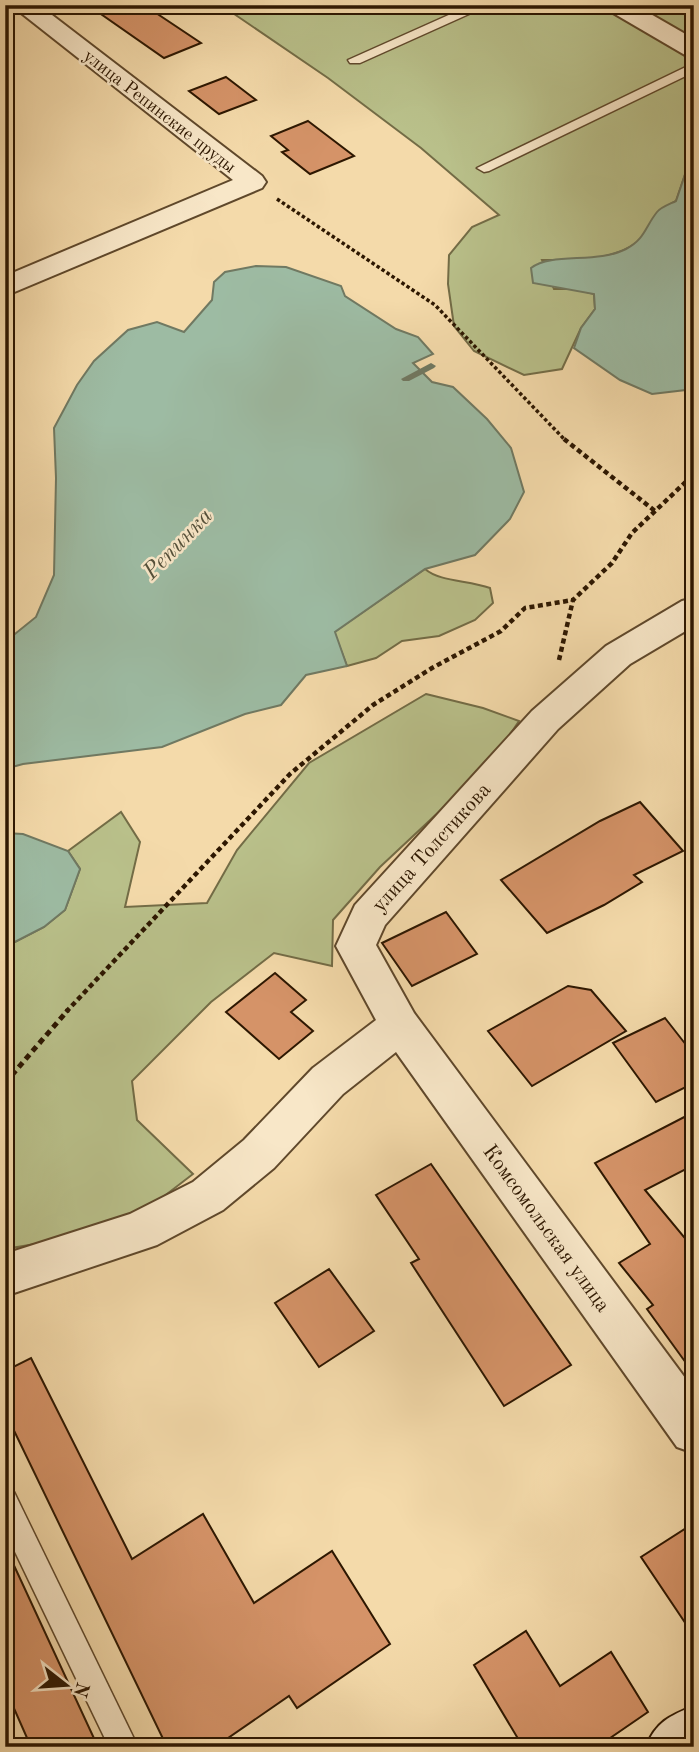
<svg xmlns="http://www.w3.org/2000/svg" width="699" height="1752" viewBox="0 0 699 1752" font-family="'Old Standard TT',serif">
<rect width="100%" height="100%" fill="#f4daaa"/>
<filter id="stains"><feTurbulence type="fractalNoise" baseFrequency=".00286" numOctaves="4"/><feColorMatrix values="0 0 0 0 .2 0 0 0 0 .09 0 0 0 0 .02 0 0 0 .5 -.17"/></filter>
<radialGradient id="worn" r=".72"><stop offset=".6" stop-color="#630" stop-opacity="0"/><stop offset="1" stop-color="#630" stop-opacity=".3"/></radialGradient>
<g fill="#b9c08a" stroke="#736c46" stroke-width="2">
<path d="M 221,5 L 694,5 L 694,148 L 676,201 C 649,215 659,221 643,237 C 618,262 575,260 542,260 L 554,289 L 575,289 L 594,294 L 595,309 L 581,328 L 562,369 L 524,375 L 474,351 L 454,326 L 448,284 L 449,255 L 472,227 L 499,215 L 421,148 L 328,78 Z"/>
<path d="M 425,569 C 440,582 468,580 490,588 L 493,603 L 475,620 L 439,636 L 402,641 L 376,658 L 347,666 L 334,632 Z"/>
<path d="M 426,694 L 483,708 L 519,721 L 491,763 L 380,867 L 333,920 L 332,966 L 274,953 L 211,1002 L 132,1081 L 137,1120 L 193,1174 L 120,1230 L 5,1249 L 5,947 L 44,927 L 65,910 L 80,869 L 68,851 L 121,812 L 140,842 L 125,907 L 207,903 L 237,850 L 309,763 Z"/>
</g>
<g fill="#9dbba3" stroke="#707962" stroke-width="2">
<path d="M 694,148 L 694,389 L 652,394 L 620,380 L 574,348 L 581,328 L 595,309 L 594,294 L 533,283 L 531,268 C 552,252 597,264 626,249 C 645,239 645,227 657,212 C 661,207 670,204 676,201 Z"/>
<path d="M 256,266 L 286,267 L 341,286 L 345,296 L 396,329 L 418,337 L 433,354 L 413,363 L 432,382 L 453,387 L 487,419 L 511,448 L 524,492 L 510,519 L 475,555 L 425,569 L 335,632 L 347,666 L 306,675 L 281,705 L 245,714 L 162,747 L 23,764 L 5,769 L 5,642 L 36,617 L 54,575 L 56,478 L 54,428 L 77,385 L 94,361 L 128,330 L 157,322 L 184,332 L 212,300 L 214,282 L 225,272 Z"/>
<path d="M 5,833 L 23,834 L 68,851 L 80,869 L 65,910 L 44,927 L 5,947 Z"/>
</g>
<g fill="none" stroke-linecap="round" stroke-linejoin="round">
<path fill="#707962" fill-rule="evenodd" d="M 431,363 L 436,366 L 434,368 L 409,381 L 403,381 L 401,379 Z"/>
</g>
<g fill="#d59368" stroke="#2d1701" stroke-width="2">
<path d="M 88,5 L 144,5 L 201,43 L 164,58 Z"/>
<path d="M 226,77 L 256,100 L 219,114 L 189,91 Z"/>
<path d="M 308,121 L 354,156 L 310,174 L 282,152 L 288,150 L 271,136 Z"/>
<path d="M 640,802 L 683,851 L 634,875 L 642,882 L 604,905 L 547,933 L 501,880 L 600,821 Z"/>
<path d="M 446,912 L 477,954 L 412,986 L 382,943 Z"/>
<path d="M 275,973 L 306,1000 L 291,1012 L 313,1031 L 279,1059 L 226,1012 Z"/>
<path d="M 568,986 L 591,990 L 626,1031 L 532,1086 L 488,1031 Z"/>
<path d="M 665,1018 L 694,1055 L 694,1083 L 656,1102 L 613,1043 Z"/>
<path d="M 694,1112 L 694,1165 L 645,1190 L 694,1249 L 694,1374 L 647,1309 L 653,1305 L 619,1263 L 650,1244 L 595,1163 Z"/>
<path d="M 431,1164 L 571,1365 L 504,1406 L 411,1263 L 419,1259 L 376,1195 Z"/>
<path d="M 329,1269 L 374,1331 L 319,1367 L 275,1303 Z"/>
<path d="M 31,1358 L 132,1559 L 203,1514 L 254,1603 L 332,1551 L 390,1644 L 297,1708 L 289,1696 L 215,1747 L 167,1747 L 5,1412 L 5,1371 Z"/>
<path d="M 694,1523 L 694,1636 L 641,1557 Z"/>
<path d="M 5,1546 L 98,1747 L 31,1747 L 5,1688 Z"/>
<path d="M 526,1631 L 560,1686 L 611,1652 L 648,1712 L 597,1747 L 523,1747 L 474,1665 Z"/>
</g>
<g fill="none" stroke-linecap="round" stroke-linejoin="round">
<defs>
<g id="lane">
<path d="M 471,5 L 489,5 L 360,63 L 350,63 L 348,60 Z"/>
<path d="M 694,63 L 694,72 L 489,171 L 484,172 L 477,168 Z"/>
<path d="M 5,1488 L 14,1492 L 138,1747 L 109,1747 L 5,1531 Z"/>
</g>
<g id="street">
<path d="M 11,5 L 39,5 L 262,176 L 266,182 L 262,188 L 5,296 L 5,276 L 233,180 Z"/>
<path d="M 605,5 L 635,5 L 694,39 L 694,57 L 685,55 L 608,10 Z"/>
<path d="M 694,598 L 694,626 L 630,664 L 558,729 L 385,925 L 376,945 L 414,1013 L 694,1390 L 694,1453 L 677,1447 L 396,1052 L 343,1094 L 274,1168 L 223,1210 L 157,1245 L 5,1296 L 5,1254 L 130,1214 L 193,1182 L 244,1140 L 313,1068 L 376,1020 L 336,946 L 355,905 L 532,711 L 606,646 L 682,601 Z"/>
</g>
<path id="secondary" d="M 694,1706 L 694,1747 L 646,1747 C 656,1722 669,1716 694,1706 Z"/>
</defs>
<use href="#lane" stroke="#5f482b" stroke-width="3"/>
<use href="#street" stroke="#5f482b" stroke-width="4"/>
<use href="#secondary" stroke="#2d1701" stroke-width="4"/>
<path stroke="#2d1701" stroke-width="3.5" stroke-dasharray="3.5 2.5" stroke-linecap="butt" d="M 277,199 L 435,305 L 566,441"/>
<g stroke="#2d1701" stroke-width="4.5" stroke-dasharray="5 3.5" stroke-linecap="butt">
<path d="M 564,439 L 655,511"/>
<path d="M 559,660 L 573,600 L 612,563 L 632,533 L 694,474"/>
<path d="M 66,1012 L 290,774 L 373,705 L 432,668 L 501,631 L 525,608 L 573,600"/>
</g>
<path stroke="#2d1701" stroke-width="5" stroke-dasharray="6 4.5" stroke-linecap="butt" d="M 5,1083 L 68,1010"/>
<use href="#lane" fill="#f8e7c8" fill-rule="evenodd"/>
<use href="#street" fill="#f8e7c8" fill-rule="evenodd"/>
<use href="#secondary" fill="#f8e7c8" fill-rule="evenodd"/>
</g>
<g text-anchor="middle" stroke-width="5" stroke-linejoin="round" paint-order="stroke">
<g font-size="18" fill="#2d1701" stroke="#f8e7c8">
<text transform="translate(160 111) rotate(38)" y="6">улица Репинские пруды</text>
</g>
<g font-size="21" fill="#2d1701" stroke="#f8e7c8">
<text transform="translate(431 847) rotate(-48)" y="7">улица Толстикова</text>
<text transform="translate(547 1228) rotate(54)" y="7">Комсомольская улица</text>
</g>
<g font-size="23" font-style="italic" fill="#54503a" stroke="#f8e7c8">
<text transform="translate(177 543) rotate(-46)" y="8">Репинка</text>
</g>
</g>
<rect width="699" height="1752" fill="none" stroke="#f4daaa" stroke-width="28"/>
<rect x="7" y="7" width="685" height="1738" fill="none" stroke="#2d1701" stroke-width="3.5"/>
<rect x="14" y="14" width="671" height="1724" fill="none" stroke="#2d1701" stroke-width="2"/>
<g transform="translate(66 1685) rotate(107)" stroke="#f8e7c8" stroke-width="5" paint-order="stroke">
<path d="M0-5L12 26L0 18L-12 26Z" fill="#2d1701"/>
<text y="-10" font-size="19" font-weight="bold" text-anchor="middle" fill="#2d1701">N</text>
</g>
<rect width="100%" height="100%" filter="url(#stains)"/>
<rect width="100%" height="100%" fill="url(#worn)"/>
</svg>
